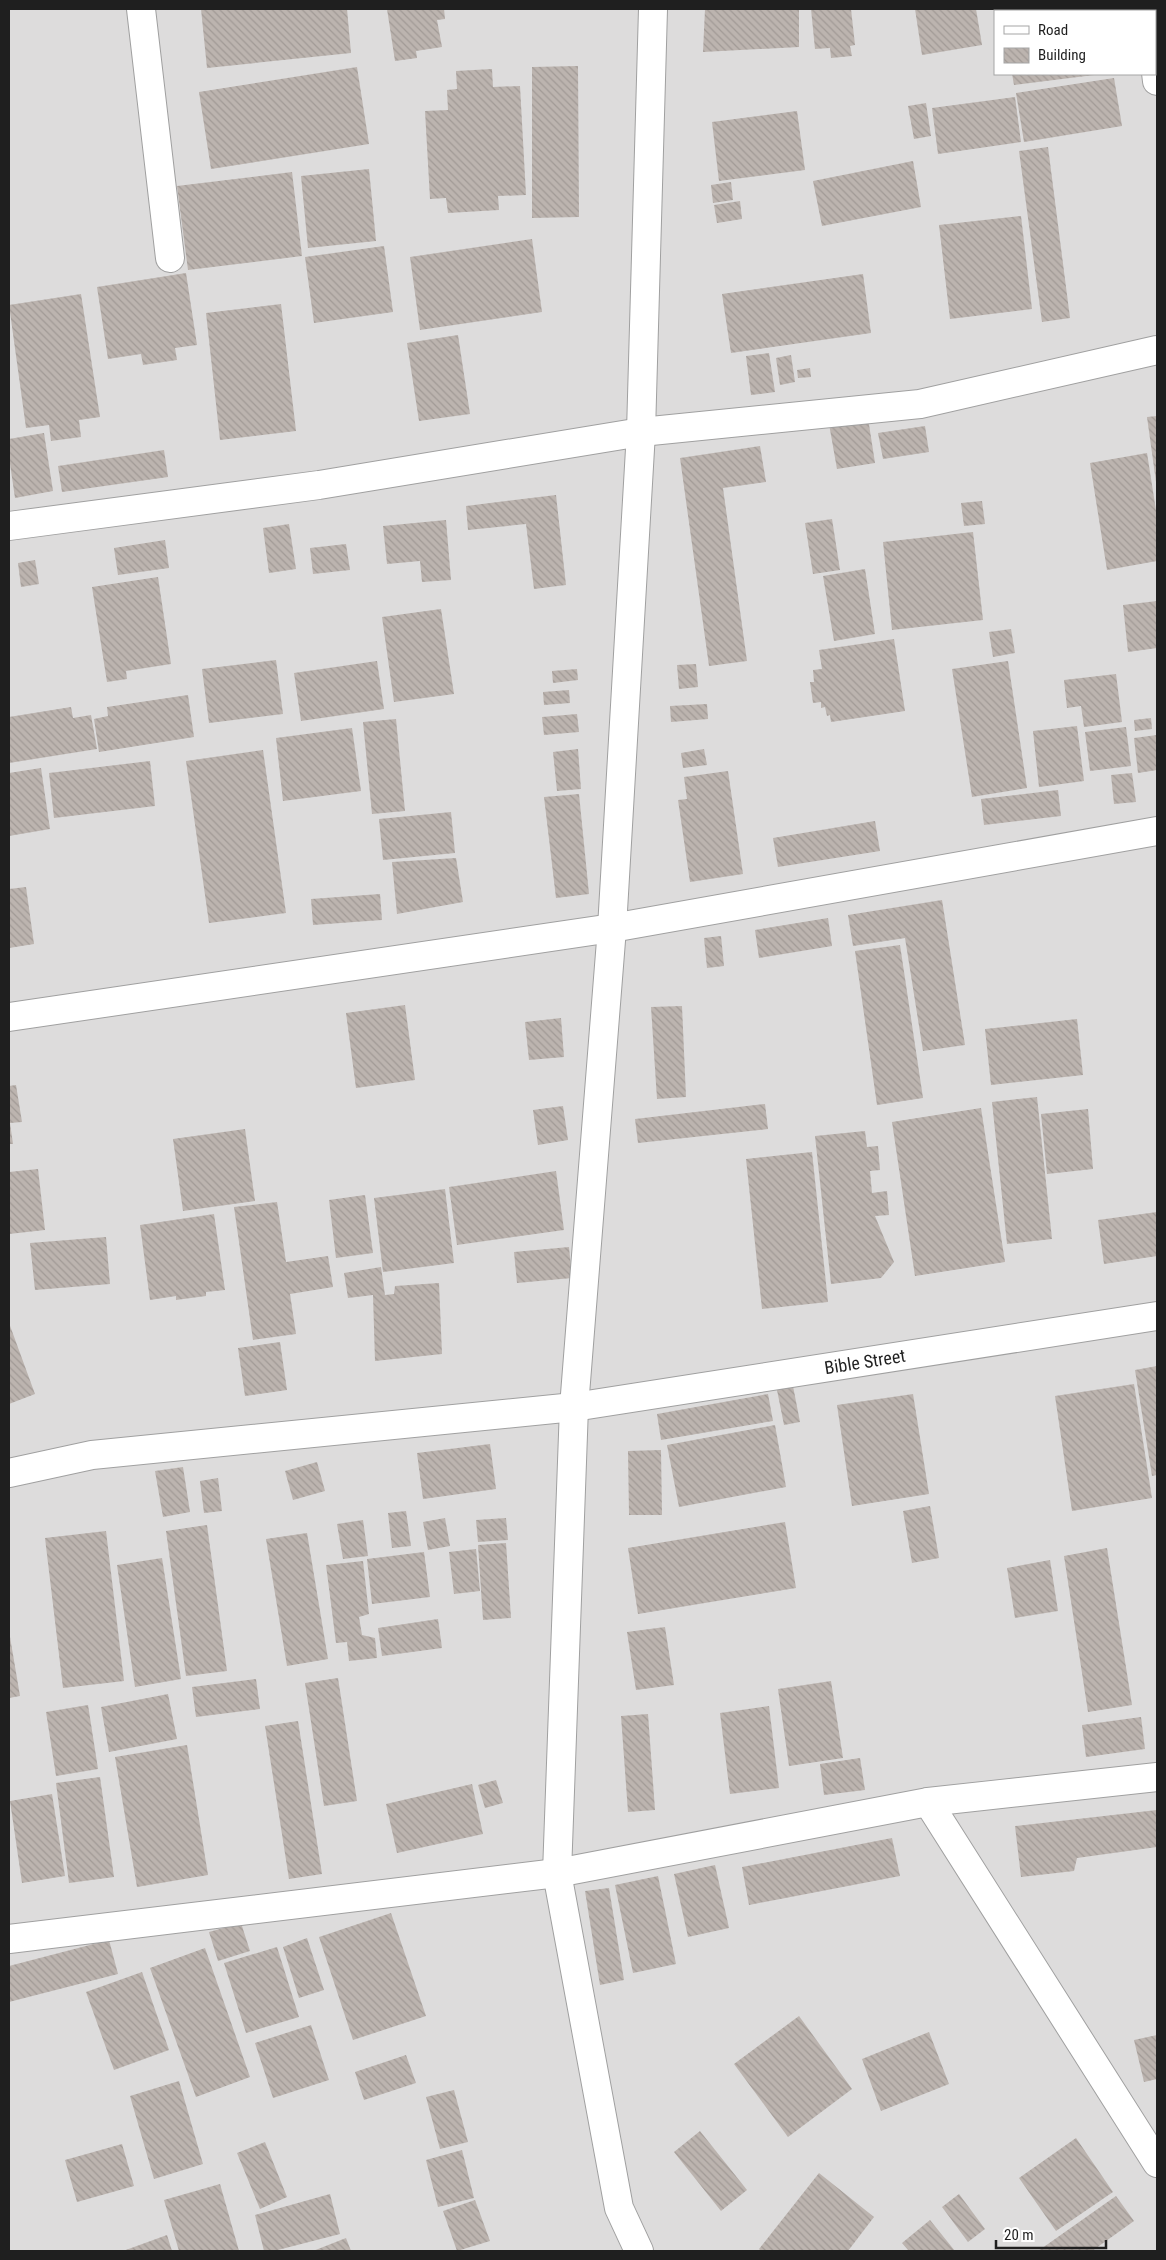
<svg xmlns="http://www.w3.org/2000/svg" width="1166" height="2260" viewBox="0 0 1166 2260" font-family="'Roboto Condensed',sans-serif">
<defs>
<pattern id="building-back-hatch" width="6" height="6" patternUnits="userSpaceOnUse" patternTransform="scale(1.25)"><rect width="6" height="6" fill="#bcb4af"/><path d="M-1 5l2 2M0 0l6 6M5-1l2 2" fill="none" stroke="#a19a96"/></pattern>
</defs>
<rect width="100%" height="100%" fill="#eeebe6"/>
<path fill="#dddcdc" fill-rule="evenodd" d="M 9,9 L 1157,9 L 1157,2251 L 9,2251 ZM 995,11 L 1155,11 L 1155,74 L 995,74 Z"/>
<g fill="url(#building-back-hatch)">
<path d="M 201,9 L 347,9 L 351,53 L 207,68 Z"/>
<path d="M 387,9 L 444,9 L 445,19 L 437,20 L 442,47 L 416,51 L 417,58 L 395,61 Z"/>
<path d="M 705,9 L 799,9 L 799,47 L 703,52 Z"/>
<path d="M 811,9 L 851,9 L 855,45 L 850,46 L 852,56 L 831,58 L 830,48 L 815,49 Z"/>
<path d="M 915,9 L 976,9 L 982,45 L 922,55 Z"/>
<path d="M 1086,9 L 1109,9 L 1110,11 L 1087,11 Z"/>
<path d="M 578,66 L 579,217 L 532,218 L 532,67 Z"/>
<path d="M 357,67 L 369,144 L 211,169 L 199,92 Z"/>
<path d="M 492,69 L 493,87 L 520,86 L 526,195 L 498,196 L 499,210 L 448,213 L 446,198 L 430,199 L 425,111 L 448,110 L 447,90 L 457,89 L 456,71 Z"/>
<path d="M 1012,74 L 1094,74 L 1094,75 L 1014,85 Z"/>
<path d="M 1114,78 L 1122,126 L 1024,142 L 1016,93 Z"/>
<path d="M 1015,97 L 1021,142 L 938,154 L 932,108 Z"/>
<path d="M 926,103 L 931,136 L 914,139 L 908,106 Z"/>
<path d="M 797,111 L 805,170 L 719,181 L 712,122 Z"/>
<path d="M 1048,147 L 1070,318 L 1042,322 L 1019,151 Z"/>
<path d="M 913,161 L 921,207 L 822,226 L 813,181 Z"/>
<path d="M 369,169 L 376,241 L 308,248 L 301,176 Z"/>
<path d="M 292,172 L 302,256 L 188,270 L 177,186 Z"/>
<path d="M 731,182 L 733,200 L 713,203 L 711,185 Z"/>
<path d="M 740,201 L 742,219 L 717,223 L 714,205 Z"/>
<path d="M 1021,216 L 1032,309 L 950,319 L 939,225 Z"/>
<path d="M 532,239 L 542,312 L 420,330 L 410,257 Z"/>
<path d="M 384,246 L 393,312 L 314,323 L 305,257 Z"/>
<path d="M 186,273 L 197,345 L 175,348 L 177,360 L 143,365 L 141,354 L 108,359 L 97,287 Z"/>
<path d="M 863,274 L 871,333 L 731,353 L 722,294 Z"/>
<path d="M 81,294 L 100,417 L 79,420 L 81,437 L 51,441 L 49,425 L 26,428 L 9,305 Z"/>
<path d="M 281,304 L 296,431 L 220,440 L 206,313 Z"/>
<path d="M 458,335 L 470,414 L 419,421 L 407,343 Z"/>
<path d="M 769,353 L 775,392 L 751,395 L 746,356 Z"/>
<path d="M 791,355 L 795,382 L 780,385 L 776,358 Z"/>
<path d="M 810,368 L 811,377 L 798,378 L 797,370 Z"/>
<path d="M 1157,416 L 1157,481 L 1156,482 L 1147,417 Z"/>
<path d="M 868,418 L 875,463 L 837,469 L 829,424 Z"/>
<path d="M 925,426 L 929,452 L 883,459 L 878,433 Z"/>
<path d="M 44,433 L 53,491 L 15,498 L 9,457 L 9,439 Z"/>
<path d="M 760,446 L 766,482 L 723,488 L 747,661 L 709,666 L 680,458 Z"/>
<path d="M 164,450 L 168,477 L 62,492 L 58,466 Z"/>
<path d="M 1147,453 L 1157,517 L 1157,561 L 1107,570 L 1090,463 Z"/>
<path d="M 556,495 L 566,585 L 534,589 L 526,524 L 468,530 L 466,506 Z"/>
<path d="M 982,501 L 985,524 L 964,526 L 961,503 Z"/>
<path d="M 832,519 L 840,570 L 813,574 L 805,523 Z"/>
<path d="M 446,520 L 451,580 L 422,582 L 420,561 L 387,564 L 383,526 Z"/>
<path d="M 289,524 L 296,569 L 269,573 L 263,528 Z"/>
<path d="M 973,532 L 983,620 L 892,630 L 883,542 Z"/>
<path d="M 165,540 L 169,568 L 118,575 L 114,548 Z"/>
<path d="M 346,544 L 350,570 L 313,574 L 310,548 Z"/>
<path d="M 35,560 L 39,584 L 21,587 L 18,563 Z"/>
<path d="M 865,569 L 875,634 L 834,641 L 823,576 Z"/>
<path d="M 158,577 L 171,664 L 126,671 L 127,679 L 107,682 L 92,587 Z"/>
<path d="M 1157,601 L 1157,648 L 1128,652 L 1123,605 Z"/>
<path d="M 441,609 L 454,694 L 394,702 L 382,617 Z"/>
<path d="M 1011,629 L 1015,653 L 993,657 L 989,632 Z"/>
<path d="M 894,639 L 905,711 L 831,722 L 830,715 L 827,716 L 825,707 L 821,708 L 821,702 L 813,703 L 810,682 L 814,682 L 813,670 L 822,669 L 819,650 Z"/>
<path d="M 276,660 L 283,714 L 209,723 L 202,669 Z"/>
<path d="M 377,661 L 384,709 L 301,721 L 294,673 Z"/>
<path d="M 1008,661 L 1027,788 L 972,797 L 952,669 Z"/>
<path d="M 696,664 L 698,687 L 679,689 L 677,665 Z"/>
<path d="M 577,669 L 578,680 L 553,683 L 552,671 Z"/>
<path d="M 1116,674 L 1122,722 L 1084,727 L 1081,706 L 1067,708 L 1064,680 Z"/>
<path d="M 569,690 L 570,703 L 544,705 L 543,692 Z"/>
<path d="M 188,695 L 194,737 L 99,752 L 94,719 L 108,716 L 107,707 Z"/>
<path d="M 707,704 L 708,719 L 671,722 L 670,706 Z"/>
<path d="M 71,707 L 73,718 L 91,715 L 97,749 L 9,763 L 9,717 Z"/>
<path d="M 577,714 L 579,732 L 544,735 L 542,717 Z"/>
<path d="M 1151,718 L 1152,729 L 1135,731 L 1134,720 Z"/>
<path d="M 396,719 L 405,811 L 372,814 L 363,722 Z"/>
<path d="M 1077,726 L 1084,781 L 1039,787 L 1033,731 Z"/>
<path d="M 1126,727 L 1131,766 L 1090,771 L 1085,732 Z"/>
<path d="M 352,728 L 361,791 L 283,801 L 276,738 Z"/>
<path d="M 1157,735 L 1157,770 L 1138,773 L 1134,738 Z"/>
<path d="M 578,749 L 581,789 L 557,791 L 553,752 Z"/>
<path d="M 704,749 L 707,765 L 683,768 L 681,753 Z"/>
<path d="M 263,750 L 286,913 L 209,923 L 186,761 Z"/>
<path d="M 150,761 L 155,806 L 54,818 L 49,773 Z"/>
<path d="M 41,768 L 50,829 L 9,836 L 9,773 Z"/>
<path d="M 728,771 L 743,874 L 690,882 L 678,800 L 687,799 L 684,777 Z"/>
<path d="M 1132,773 L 1136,802 L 1114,804 L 1111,775 Z"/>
<path d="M 1058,790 L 1061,816 L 984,825 L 981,799 Z"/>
<path d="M 579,794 L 589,894 L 556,898 L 544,797 Z"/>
<path d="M 451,812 L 455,853 L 383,860 L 379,819 Z"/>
<path d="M 875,821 L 880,851 L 778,867 L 773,838 Z"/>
<path d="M 456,858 L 463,902 L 397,914 L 392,862 Z"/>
<path d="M 26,887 L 34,944 L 9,948 L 9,889 Z"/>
<path d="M 380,894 L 382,920 L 313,925 L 311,899 Z"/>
<path d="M 942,900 L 965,1045 L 923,1051 L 905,938 L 853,946 L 848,915 Z"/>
<path d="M 828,918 L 832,946 L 759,958 L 755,930 Z"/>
<path d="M 721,936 L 724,966 L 707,968 L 704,938 Z"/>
<path d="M 900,945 L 923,1098 L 877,1105 L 855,951 Z"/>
<path d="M 405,1005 L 415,1080 L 356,1088 L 346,1013 Z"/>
<path d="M 682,1006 L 686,1097 L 657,1099 L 651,1007 Z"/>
<path d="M 561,1018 L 564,1057 L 529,1060 L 525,1022 Z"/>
<path d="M 1077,1019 L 1083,1075 L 991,1085 L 985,1029 Z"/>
<path d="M 16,1085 L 22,1122 L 10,1123 L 13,1144 L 9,1144 L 9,1086 Z"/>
<path d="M 1037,1097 L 1052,1239 L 1007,1244 L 992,1102 Z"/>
<path d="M 765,1104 L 768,1129 L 638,1143 L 635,1119 Z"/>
<path d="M 563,1106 L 568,1140 L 538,1145 L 533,1110 Z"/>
<path d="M 981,1108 L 1005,1262 L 915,1276 L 892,1122 Z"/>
<path d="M 1088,1109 L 1093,1169 L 1047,1174 L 1041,1114 Z"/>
<path d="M 245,1129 L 255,1201 L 183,1211 L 173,1139 Z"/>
<path d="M 865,1131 L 867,1147 L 878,1146 L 880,1170 L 870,1171 L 872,1193 L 887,1191 L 889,1215 L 875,1216 L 894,1262 L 881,1278 L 831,1284 L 815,1136 Z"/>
<path d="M 812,1152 L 828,1302 L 762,1309 L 746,1159 Z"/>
<path d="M 38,1169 L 45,1230 L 9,1234 L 9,1172 Z"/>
<path d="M 556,1171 L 564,1230 L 457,1245 L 449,1187 Z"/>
<path d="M 445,1189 L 454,1263 L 383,1272 L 374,1198 Z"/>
<path d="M 365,1195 L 373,1253 L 336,1258 L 329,1200 Z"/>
<path d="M 277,1202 L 286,1262 L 328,1256 L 333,1287 L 290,1294 L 296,1334 L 253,1340 L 234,1207 Z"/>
<path d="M 1157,1212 L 1157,1256 L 1104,1264 L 1098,1220 Z"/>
<path d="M 214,1214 L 225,1290 L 206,1292 L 206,1296 L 176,1300 L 176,1296 L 150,1300 L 140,1225 Z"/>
<path d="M 106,1237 L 110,1284 L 35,1290 L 30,1243 Z"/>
<path d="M 569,1247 L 572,1278 L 517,1283 L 514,1252 Z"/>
<path d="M 381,1267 L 385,1295 L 394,1294 L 395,1286 L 439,1283 L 442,1354 L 375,1361 L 373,1295 L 348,1298 L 344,1273 Z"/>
<path d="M 9,1323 L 35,1394 L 9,1404 Z"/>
<path d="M 280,1342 L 287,1390 L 245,1396 L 238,1348 Z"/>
<path d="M 1157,1366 L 1157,1475 L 1152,1476 L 1135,1370 Z"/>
<path d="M 792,1381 L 800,1422 L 784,1425 L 776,1385 Z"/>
<path d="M 1134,1384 L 1152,1498 L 1072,1511 L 1055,1396 Z"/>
<path d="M 768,1394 L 773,1421 L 661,1440 L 657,1414 Z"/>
<path d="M 913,1394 L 929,1494 L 852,1506 L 837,1405 Z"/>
<path d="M 775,1425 L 786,1487 L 679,1507 L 667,1445 Z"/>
<path d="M 490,1444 L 496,1489 L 423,1499 L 417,1453 Z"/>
<path d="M 661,1450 L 662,1515 L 629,1515 L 628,1451 Z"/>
<path d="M 317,1462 L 325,1491 L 293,1500 L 285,1471 Z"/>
<path d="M 183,1467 L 190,1512 L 163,1517 L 155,1471 Z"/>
<path d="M 218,1478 L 222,1511 L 204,1513 L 200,1481 Z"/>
<path d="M 930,1506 L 939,1558 L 912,1563 L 903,1511 Z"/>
<path d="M 406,1511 L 411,1546 L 392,1548 L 388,1513 Z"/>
<path d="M 445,1518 L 450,1546 L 428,1550 L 423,1522 Z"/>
<path d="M 506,1518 L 508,1540 L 478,1542 L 476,1520 Z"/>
<path d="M 363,1520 L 368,1556 L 343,1559 L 337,1524 Z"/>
<path d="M 785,1522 L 796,1588 L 638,1614 L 628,1548 Z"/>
<path d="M 207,1525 L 227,1671 L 186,1676 L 166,1531 Z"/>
<path d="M 106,1531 L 124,1681 L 63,1688 L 45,1538 Z"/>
<path d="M 307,1533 L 328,1659 L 287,1666 L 266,1539 Z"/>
<path d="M 506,1543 L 511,1618 L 483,1620 L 478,1545 Z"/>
<path d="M 1107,1548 L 1132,1705 L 1088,1712 L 1064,1556 Z"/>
<path d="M 476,1549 L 480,1591 L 454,1594 L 449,1552 Z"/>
<path d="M 424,1552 L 430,1597 L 372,1604 L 367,1559 Z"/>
<path d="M 162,1558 L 181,1679 L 135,1687 L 117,1565 Z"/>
<path d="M 1050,1560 L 1058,1611 L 1015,1618 L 1007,1568 Z"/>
<path d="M 363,1561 L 369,1614 L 359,1617 L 362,1635 L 375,1638 L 377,1658 L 349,1661 L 347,1642 L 336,1643 L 326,1565 Z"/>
<path d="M 438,1619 L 442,1648 L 382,1656 L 378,1628 Z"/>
<path d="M 665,1627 L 674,1685 L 636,1690 L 627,1632 Z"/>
<path d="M 9,1631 L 20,1696 L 9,1698 Z"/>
<path d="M 338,1678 L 357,1801 L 324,1806 L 305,1683 Z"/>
<path d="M 256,1679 L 260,1709 L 196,1717 L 192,1687 Z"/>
<path d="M 831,1681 L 843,1758 L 789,1766 L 778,1689 Z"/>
<path d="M 168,1694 L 177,1739 L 109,1752 L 101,1707 Z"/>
<path d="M 88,1705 L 98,1769 L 56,1776 L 46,1712 Z"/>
<path d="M 769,1706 L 779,1788 L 730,1794 L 720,1713 Z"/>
<path d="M 648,1714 L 655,1810 L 628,1812 L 621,1716 Z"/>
<path d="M 1141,1717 L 1145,1749 L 1086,1757 L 1082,1725 Z"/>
<path d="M 298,1721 L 322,1874 L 289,1879 L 265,1726 Z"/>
<path d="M 187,1745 L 208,1875 L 137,1887 L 115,1757 Z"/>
<path d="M 860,1758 L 865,1790 L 824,1795 L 820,1764 Z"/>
<path d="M 100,1777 L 114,1877 L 69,1883 L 56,1783 Z"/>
<path d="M 496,1780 L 503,1803 L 485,1808 L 478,1785 Z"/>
<path d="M 472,1784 L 483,1834 L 397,1853 L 386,1804 Z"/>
<path d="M 52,1794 L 65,1876 L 22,1883 L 10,1801 Z"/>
<path d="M 1157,1810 L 1157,1847 L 1077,1858 L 1074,1871 L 1021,1877 L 1015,1826 Z"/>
<path d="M 892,1838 L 900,1876 L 749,1905 L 742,1867 Z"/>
<path d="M 715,1865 L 729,1928 L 688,1937 L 674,1874 Z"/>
<path d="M 658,1876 L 676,1964 L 633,1973 L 615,1885 Z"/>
<path d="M 609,1888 L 624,1980 L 600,1985 L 585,1891 Z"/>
<path d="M 391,1913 L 426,2016 L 353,2040 L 319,1937 Z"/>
<path d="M 241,1923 L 250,1951 L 218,1961 L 209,1932 Z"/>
<path d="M 307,1938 L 324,1990 L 299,1998 L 283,1947 Z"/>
<path d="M 109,1940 L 118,1974 L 9,2002 L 9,1966 Z"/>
<path d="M 277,1947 L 299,2017 L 246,2033 L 224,1963 Z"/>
<path d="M 205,1948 L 250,2077 L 196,2097 L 150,1968 Z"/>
<path d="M 142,1972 L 169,2050 L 114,2070 L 86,1992 Z"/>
<path d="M 799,2016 L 852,2089 L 788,2137 L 734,2064 Z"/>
<path d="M 311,2025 L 329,2080 L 273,2098 L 255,2043 Z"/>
<path d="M 929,2032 L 949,2084 L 881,2111 L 862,2059 Z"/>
<path d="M 1157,2035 L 1157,2079 L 1144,2082 L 1134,2040 Z"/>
<path d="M 406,2055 L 416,2083 L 364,2100 L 355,2072 Z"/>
<path d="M 179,2081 L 203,2164 L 154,2179 L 130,2096 Z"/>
<path d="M 454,2090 L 468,2142 L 440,2149 L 426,2097 Z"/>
<path d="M 700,2131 L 747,2190 L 721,2211 L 674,2152 Z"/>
<path d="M 1076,2138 L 1113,2192 L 1056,2231 L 1019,2178 Z"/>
<path d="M 265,2142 L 287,2197 L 260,2209 L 237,2153 Z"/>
<path d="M 122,2144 L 134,2186 L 77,2202 L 65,2160 Z"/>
<path d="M 462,2150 L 474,2198 L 438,2207 L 426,2160 Z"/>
<path d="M 819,2173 L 874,2217 L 848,2251 L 761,2251 L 759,2249 Z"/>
<path d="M 220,2184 L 239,2251 L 179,2251 L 164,2200 Z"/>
<path d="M 330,2194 L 340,2234 L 274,2251 L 264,2251 L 255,2215 Z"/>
<path d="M 959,2194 L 985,2229 L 968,2242 L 942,2207 Z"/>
<path d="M 1116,2196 L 1134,2221 L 1092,2251 L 1038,2251 Z"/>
<path d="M 475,2200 L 490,2241 L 457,2251 L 443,2211 Z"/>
<path d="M 930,2220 L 955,2251 L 909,2251 L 902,2243 Z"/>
<path d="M 167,2235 L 172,2251 L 123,2251 Z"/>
<path d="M 346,2238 L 351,2251 L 313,2251 Z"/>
</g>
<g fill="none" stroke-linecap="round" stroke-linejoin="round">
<defs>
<g id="minor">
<path d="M 141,9 L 170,258"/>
<path d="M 1147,9 L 1147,11"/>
<path d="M 1155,64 L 1157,81"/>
<path d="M 9,526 L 319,485 L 641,432 L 920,404 L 1157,350"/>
<path d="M 9,1017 L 612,928 L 1157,831"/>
<path d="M 9,1473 L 92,1455 L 574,1407 L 1157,1316"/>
<path d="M 928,1802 L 1157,2163"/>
<path d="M 9,1939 L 557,1873 L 928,1802 L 1157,1777"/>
<path d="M 639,2251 L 619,2208 L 557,1873 L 574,1407 L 612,928 L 641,432 L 653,9"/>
</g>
</defs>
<use href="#minor" stroke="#a0a0a0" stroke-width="30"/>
<use href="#minor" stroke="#fff" stroke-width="28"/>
</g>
<g text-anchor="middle" stroke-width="4.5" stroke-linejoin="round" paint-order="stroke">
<g font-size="18" fill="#1f1f1f" stroke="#fff">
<text transform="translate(865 1362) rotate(-9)" y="6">Bible Street</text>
</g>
</g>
<rect width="1166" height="2260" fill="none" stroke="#1f1f1f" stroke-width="20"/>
<rect x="994" y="10" width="162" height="65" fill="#ffffff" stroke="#a5a5a5"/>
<rect x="1004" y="26" width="25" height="8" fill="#ffffff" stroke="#a5a5a5"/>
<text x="1038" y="35" font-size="15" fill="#1f1f1f">Road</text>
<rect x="1004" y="48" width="25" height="15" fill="url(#building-back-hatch)" stroke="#a5a5a5"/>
<text x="1038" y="60" font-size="15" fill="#1f1f1f">Building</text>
<path d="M996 2240v8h110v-8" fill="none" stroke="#1f1f1f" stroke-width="2.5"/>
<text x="1004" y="2240" font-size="15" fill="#1f1f1f" stroke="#ffffff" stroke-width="4" paint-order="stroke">20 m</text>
</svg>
